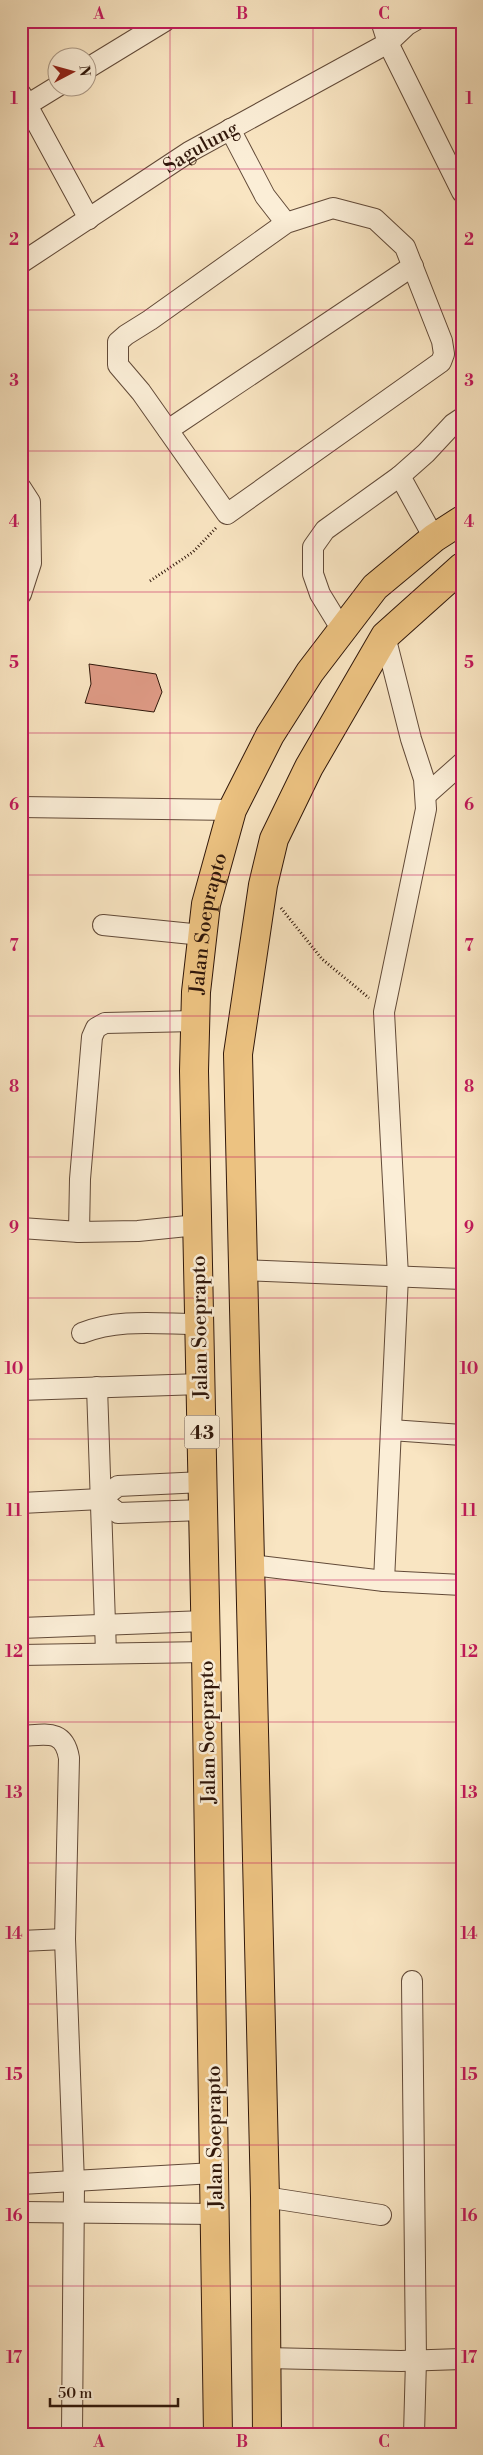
<svg xmlns="http://www.w3.org/2000/svg" width="483" height="2455" viewBox="0 0 483 2455" font-family="'Libre Bodoni',serif">
<rect width="100%" height="100%" fill="#f9e5c2"/>
<filter id="stains"><feTurbulence type="fractalNoise" baseFrequency=".004" numOctaves="4"/><feColorMatrix values="0 0 0 0 .2 0 0 0 0 .09 0 0 0 0 .02 0 0 0 .5 -.17"/></filter>
<radialGradient id="worn" r=".72"><stop offset=".6" stop-color="#630" stop-opacity="0"/><stop offset="1" stop-color="#630" stop-opacity=".3"/></radialGradient>
<path fill="#de9a85" stroke="#30170a" d="M 89,664 L 156,674 L 162,692 L 154,712 L 85,703 L 91,684 Z"/>
<g fill="none" stroke-linecap="round" stroke-linejoin="round">
<defs>
<g id="minor">
<path d="M 381,21 L 388,43 L 462,192"/>
<path d="M 88,68 L 165,21"/>
<path d="M 21,94 L 89,219"/>
<path d="M 27,105 L 58,86"/>
<path d="M 230,129 L 265,196 L 286,223 L 333,208 L 375,219 L 405,247 L 442,341 L 444,354 L 441,362 L 227,514 L 141,392 L 118,365 L 118,342 L 126,335 L 150,320 L 286,223"/>
<path id="s1" d="M 21,263 L 189,152 L 388,43 L 407,25 L 414,21"/>
<path d="M 168,430 L 413,266"/>
<path d="M 21,488 L 30,502 L 31,563 L 21,594"/>
<path d="M 434,538 L 400,476 L 426,453 L 453,424 L 462,418"/>
<path d="M 342,630 L 320,594 L 313,574 L 313,547 L 325,530 L 400,476"/>
<path d="M 426,795 L 462,763"/>
<path d="M 21,807 L 232,810"/>
<path d="M 103,925 L 202,935"/>
<path d="M 195,1021 L 105,1023 L 96,1028 L 92,1037 L 80,1179 L 79,1232 L 138,1231 L 197,1225"/>
<path d="M 21,1228 L 79,1232"/>
<path d="M 244,1270 L 462,1279"/>
<path d="M 82,1333 C 119,1318 160,1324 200,1324"/>
<path d="M 97,1387 L 106,1653"/>
<path d="M 21,1390 L 201,1384"/>
<path d="M 391,1430 L 462,1435"/>
<path d="M 101,1499 L 118,1513 L 203,1510"/>
<path d="M 21,1503 L 101,1499 L 118,1486 L 203,1482"/>
<path d="M 252,1565 L 384,1581 L 462,1585"/>
<path d="M 384,1581 L 398,1276 L 384,1012 L 426,809 L 424,779 L 411,739 L 385,636"/>
<path d="M 21,1628 L 205,1621"/>
<path d="M 21,1655 L 206,1652"/>
<path d="M 21,1736 C 45,1735 64,1728 69,1758 L 65,1939 L 74,2183 L 72,2434"/>
<path d="M 21,1941 L 65,1939"/>
<path d="M 412,1981 L 416,2360 L 414,2434"/>
<path d="M 21,2184 L 214,2173"/>
<path d="M 265,2197 L 381,2215"/>
<path d="M 21,2212 L 215,2214"/>
<path d="M 266,2358 L 401,2361 L 462,2359"/>
</g>
<g id="highway">
<path id="s2" d="M 218,2434 L 206,1652 L 194,1071 L 196,992 L 206,904 L 232,810 L 270,735 L 310,672 L 375,587 L 434,538 L 462,520"/>
<path d="M 267,2434 L 265,2197 L 238,1054 L 263,885 L 274,839 L 309,767 L 385,636 L 462,567"/>
</g>
</defs>
<use href="#minor" stroke="#624a38" stroke-width="22"/>
<use href="#highway" stroke="#30170a" stroke-width="30"/>
<g stroke="#30170a" stroke-width="3" stroke-dasharray="1 2.5" stroke-linecap="butt">
<path d="M 150,581 L 193,552 L 216,528"/>
<path d="M 281,908 L 322,959 L 369,998"/>
</g>
<use href="#minor" stroke="#fbeed7" stroke-width="20"/>
<use href="#highway" stroke="#ecc281" stroke-width="28"/>
</g>
<path fill="none" stroke="#c2185b" stroke-width="1" stroke-opacity="0.55" d="M 170,21 L 170,2434M 313,21 L 313,2434M 21,169 L 462,169M 21,310 L 462,310M 21,451 L 462,451M 21,592 L 462,592M 21,733 L 462,733M 21,875 L 462,875M 21,1016 L 462,1016M 21,1157 L 462,1157M 21,1298 L 462,1298M 21,1439 L 462,1439M 21,1580 L 462,1580M 21,1722 L 462,1722M 21,1863 L 462,1863M 21,2004 L 462,2004M 21,2145 L 462,2145M 21,2286 L 462,2286"/>
<g text-anchor="middle" stroke-width="5" stroke-linejoin="round" paint-order="stroke">
<rect fill="#fbeed7" stroke="#6d5848" stroke-width="1" x="184.5" y="1415.5" width="35" height="33" rx="4"/>
<g font-size="19" font-weight="bold" fill="#30170a">
<text x="202" y="1439">43</text>
</g>
<g font-size="20" fill="#30170a" stroke="#fbeed7">
<text dy="7" stroke="none"><textPath href="#s1" startOffset="214">Sagulung</textPath></text>
<text dy="7" stroke="none"><textPath href="#s2" startOffset="1512">Jalan Soeprapto</textPath></text>
<text transform="translate(199 1327) rotate(-91)" y="7">Jalan Soeprapto</text>
<text transform="translate(207 1732) rotate(-91)" y="7">Jalan Soeprapto</text>
<text transform="translate(214 2137) rotate(-91)" y="7">Jalan Soeprapto</text>
</g>
</g>
<rect width="483" height="2455" fill="none" stroke="#f9e5c2" stroke-width="55"/>
<g transform="translate(72 72) rotate(84)"><circle r="24" fill="#fbeed7" stroke="#aa9885"/>
<path d="M0-4L9 19L0 12L-9 19Z" fill="#8f2418"/>
<text y="-8" font-size="14" font-weight="bold" text-anchor="middle" fill="#30170a">N</text>
</g>
<path d="M50 2398v8h128v-8" fill="none" stroke="#30170a" stroke-width="2.5"/>
<text x="58" y="2398" font-size="15" fill="#30170a" stroke="#fbeed7" stroke-width="4" paint-order="stroke">50 m</text>
<rect x="28" y="28" width="428" height="2400" fill="none" stroke="#c2185b" stroke-width="2"/>
<g font-size="16" text-anchor="middle" font-weight="bold" fill="#c2185b">
<text x="99" y="19">A</text>
<text x="242" y="19">B</text>
<text x="384" y="19">C</text>
<text x="14" y="104">1</text>
<text x="469" y="104">1</text>
<text x="14" y="245">2</text>
<text x="469" y="245">2</text>
<text x="14" y="386">3</text>
<text x="469" y="386">3</text>
<text x="14" y="527">4</text>
<text x="469" y="527">4</text>
<text x="14" y="668">5</text>
<text x="469" y="668">5</text>
<text x="14" y="810">6</text>
<text x="469" y="810">6</text>
<text x="14" y="951">7</text>
<text x="469" y="951">7</text>
<text x="14" y="1092">8</text>
<text x="469" y="1092">8</text>
<text x="14" y="1233">9</text>
<text x="469" y="1233">9</text>
<text x="14" y="1374">10</text>
<text x="469" y="1374">10</text>
<text x="14" y="1516">11</text>
<text x="469" y="1516">11</text>
<text x="14" y="1657">12</text>
<text x="469" y="1657">12</text>
<text x="14" y="1798">13</text>
<text x="469" y="1798">13</text>
<text x="14" y="1939">14</text>
<text x="469" y="1939">14</text>
<text x="14" y="2080">15</text>
<text x="469" y="2080">15</text>
<text x="14" y="2221">16</text>
<text x="469" y="2221">16</text>
<text x="14" y="2363">17</text>
<text x="469" y="2363">17</text>
<text x="99" y="2447">A</text>
<text x="242" y="2447">B</text>
<text x="384" y="2447">C</text>
</g>
<rect width="100%" height="100%" filter="url(#stains)"/>
<rect width="100%" height="100%" fill="url(#worn)"/>
</svg>
